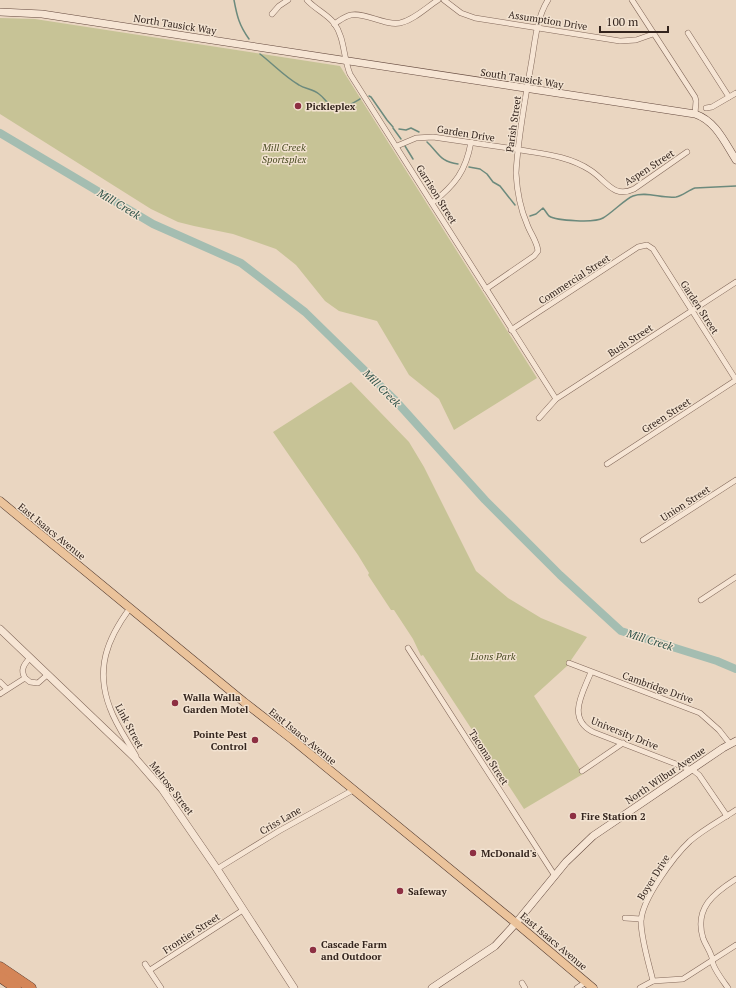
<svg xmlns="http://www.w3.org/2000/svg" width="736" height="988" viewBox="0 0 736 988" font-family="'PT Serif',serif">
<rect width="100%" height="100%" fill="#ead6c1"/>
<g fill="#c7c396">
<path d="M 0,18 L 35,19 L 340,66 L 537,378 L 454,430 L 439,399 L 409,375 L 377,321 L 339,311 L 325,301 L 296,265 L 276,249 L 233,234 L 194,226 L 178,222 L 151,209 L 0,114 Z"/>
<path d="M 351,382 L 409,442 L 424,467 L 476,571 L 508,598 L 541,618 L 587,637 L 567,666 L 534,696 L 583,774 L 524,809 L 423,655 L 421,656 L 413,639 L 394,610 L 391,610 L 368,575 L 369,573 L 358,555 L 273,432 Z"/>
</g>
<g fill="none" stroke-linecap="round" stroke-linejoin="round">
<g stroke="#6c8a7d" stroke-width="1.5">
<path d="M 234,0 C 237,16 239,25 249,39"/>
<path d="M 260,54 C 273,64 285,77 299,85 C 305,89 313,89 319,94 C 326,99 330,110 341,108 C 347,107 355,102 360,99"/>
<path d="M 369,96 L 371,97 L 387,120 L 393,127"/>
<path d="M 393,128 L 401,139"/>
<path d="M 399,129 L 406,130 L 411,128 L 419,132"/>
<path d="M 427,142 C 439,153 440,162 458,164"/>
<path d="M 405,146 L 413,159"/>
<path d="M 469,167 L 480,169 L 487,174 L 493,182 L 500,186 L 515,205"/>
<path d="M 530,216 L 536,214 L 543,208 C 545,210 547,214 549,216 C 557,221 595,223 603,218 C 612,213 625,199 633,196 C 647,191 662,199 676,197 C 682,196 689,190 695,188 L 736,186"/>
</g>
<path stroke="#a4bdb1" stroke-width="8" d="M 0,133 L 153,224 L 241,263 L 305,312 L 394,399 L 485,500 L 560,575 L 621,631 L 717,661 L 736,669"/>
<defs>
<g id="minor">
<path d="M 307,0 C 315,9 327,14 334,23 C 345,38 343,57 350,74 L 556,399"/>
<path d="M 444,0 L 461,13 L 475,18 L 620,41 L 636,40 L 653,34"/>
<path d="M 632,0 L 695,97 L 696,101 L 695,114"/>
<path d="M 272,14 L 279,6 L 288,0"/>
<path d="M 334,24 C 339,21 345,16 351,15 C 365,12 385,26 400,23 C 414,20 427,7 438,0"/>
<path d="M 688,33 L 729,97"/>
<path d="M 706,108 L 712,107 L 736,93"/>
<path d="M 397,146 L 416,138 L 433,137 C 460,141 487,145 515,149 C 541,154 567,155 590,170 C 606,180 613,199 634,189 L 687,152"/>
<path d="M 432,203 C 455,185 466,171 471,142"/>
<path d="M 486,289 L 534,256 L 538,251 C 537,241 530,233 527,224 C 520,208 517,191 516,173 C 518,137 525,100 531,65 C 535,43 536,19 548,0"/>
<path d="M 511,330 L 638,247 L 647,245 L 653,249 L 736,380"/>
<path d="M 539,418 L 556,399 L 736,282"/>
<path d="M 607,464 L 736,380"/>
<path d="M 643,540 L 736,480"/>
<path d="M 701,600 L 736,577"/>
<path d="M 130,608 C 107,639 95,669 110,708 C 116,725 127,740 136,756"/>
<path d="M 408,648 L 555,876"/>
<path d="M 569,663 L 700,713 L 719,730 L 730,744"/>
<path d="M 591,672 C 583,693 566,718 593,732 L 694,771 L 699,775 L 727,816"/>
<path d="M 25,678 C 20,670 24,664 30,658"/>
<path d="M 0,682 L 7,689"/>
<path d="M 0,694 L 25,678 L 30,682 L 38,683 L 47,675"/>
<path d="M 582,771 L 623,743"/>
<path d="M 217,869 L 279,831 L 353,790"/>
<path d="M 625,918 L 641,919"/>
<path d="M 145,964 L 161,988"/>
<path d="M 150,970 L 243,910"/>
<path d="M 653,981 C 649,964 641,939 641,921 C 642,899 674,856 690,841 C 704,829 721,820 736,810"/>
<path d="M 522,983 L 525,988"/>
<path d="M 577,988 L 586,982"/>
<path d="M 640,988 L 653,981 L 683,979 L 736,945"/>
<path d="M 728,988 C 723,981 716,972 713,964 C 712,961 713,958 711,955 C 709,949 705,944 703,938 C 694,908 714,893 736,879"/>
</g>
<path id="tertiary" d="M 0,629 L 135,758 L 162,789 L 217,869 L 294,988"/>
<g id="secondary">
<path d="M 0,12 L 42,14 L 695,114 C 716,121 725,143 736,160"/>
<path d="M 432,988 L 495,946 L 516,923 L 566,862 L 593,836 L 723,748 L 736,741"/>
</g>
<path id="primary" d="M 0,501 L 244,702 L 293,740 L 516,923 L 593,988"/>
<g id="motorway">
<path d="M 0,967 L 31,988"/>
<path d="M 0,977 L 16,988"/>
</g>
</defs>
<use href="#minor" stroke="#82685a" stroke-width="6"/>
<use href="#tertiary" stroke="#82685a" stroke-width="8"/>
<use href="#secondary" stroke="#64493e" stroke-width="8"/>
<use href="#primary" stroke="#50382e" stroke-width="9"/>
<use href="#motorway" stroke="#50382e" stroke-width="11"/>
<use href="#minor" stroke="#f6e5d4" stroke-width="5"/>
<use href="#tertiary" stroke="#f6e5d4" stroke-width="7"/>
<use href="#secondary" stroke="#f6e5d4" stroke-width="7"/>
<use href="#primary" stroke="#ebc39b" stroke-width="8"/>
<use href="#motorway" stroke="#d48557" stroke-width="10"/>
</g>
<g fill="#8d2f42" stroke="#f2e2d0" stroke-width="1.5">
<circle cx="298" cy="106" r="4"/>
<circle cx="175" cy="703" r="4"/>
<circle cx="255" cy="740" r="4"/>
<circle cx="573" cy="816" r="4"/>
<circle cx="473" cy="853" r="4"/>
<circle cx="400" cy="891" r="4"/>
<circle cx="313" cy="950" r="4"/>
</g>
<g text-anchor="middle" stroke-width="3" stroke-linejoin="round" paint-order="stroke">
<g font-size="10" fill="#33241d" stroke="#f2e2d0">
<text transform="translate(548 20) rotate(9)" y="4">Assumption Drive</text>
<text transform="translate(175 24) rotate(9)" y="4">North Tausick Way</text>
<text transform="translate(522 78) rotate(9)" y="4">South Tausick Way</text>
<text transform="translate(513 124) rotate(-82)" y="4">Parish Street</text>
<text transform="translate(466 133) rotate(9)" y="4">Garden Drive</text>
<text transform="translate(649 167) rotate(-33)" y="4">Aspen Street</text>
<text transform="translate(437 194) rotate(58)" y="4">Garrison Street</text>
<text transform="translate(574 279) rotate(-33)" y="4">Commercial Street</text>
<text transform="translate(700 307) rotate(57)" y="4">Garden Street</text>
<text transform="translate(630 340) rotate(-33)" y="4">Bush Street</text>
<text transform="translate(666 415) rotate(-33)" y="4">Green Street</text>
<text transform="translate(685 503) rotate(-33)" y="4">Union Street</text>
<text transform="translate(52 531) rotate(39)" y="4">East Isaacs Avenue</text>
<text transform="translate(658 687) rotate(20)" y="4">Cambridge Drive</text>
<text transform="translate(130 726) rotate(62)" y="4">Link Street</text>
<text transform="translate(625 733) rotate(22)" y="4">University Drive</text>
<text transform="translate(303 736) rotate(39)" y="4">East Isaacs Avenue</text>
<text transform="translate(489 757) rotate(57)" y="4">Tacoma Street</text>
<text transform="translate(665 775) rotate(-34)" y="4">North Wilbur Avenue</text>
<text transform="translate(172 788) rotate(52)" y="4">Melrose Street</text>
<text transform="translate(280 820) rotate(-30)" y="4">Criss Lane</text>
<text transform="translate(653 877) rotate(-58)" y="4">Boyer Drive</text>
<text transform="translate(191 933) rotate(-33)" y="4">Frontier Street</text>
<text transform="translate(554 941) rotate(40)" y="4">East Isaacs Avenue</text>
</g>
<g font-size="10" font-weight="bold" fill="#33241d" stroke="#f2e2d0" text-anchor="start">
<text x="306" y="110">Pickleplex</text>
<text x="183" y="701">Walla Walla<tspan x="183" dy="12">Garden Motel</tspan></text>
<text x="247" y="738" text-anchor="end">Pointe Pest<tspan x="247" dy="12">Control</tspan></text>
<text x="581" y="820">Fire Station 2</text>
<text x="481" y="857">McDonald's</text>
<text x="408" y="895">Safeway</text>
<text x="321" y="948">Cascade Farm<tspan x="321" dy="12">and Outdoor</tspan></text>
</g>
<g font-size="10" font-style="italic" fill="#4c4e25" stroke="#f2e2d0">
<text x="284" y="151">Mill Creek<tspan x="284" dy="12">Sportsplex</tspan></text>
<text x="493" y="660">Lions Park</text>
</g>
<g font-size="11" font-style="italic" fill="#2e5249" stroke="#f2e2d0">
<text transform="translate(119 204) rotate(31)" y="4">Mill Creek</text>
<text transform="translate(382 388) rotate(45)" y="4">Mill Creek</text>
<text transform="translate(650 640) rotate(17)" y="4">Mill Creek</text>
</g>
</g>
<path d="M600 26v6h68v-6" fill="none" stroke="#33241d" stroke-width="2"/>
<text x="606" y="26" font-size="12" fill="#33241d" stroke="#f2e2d0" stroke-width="3" paint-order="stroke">100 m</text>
</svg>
